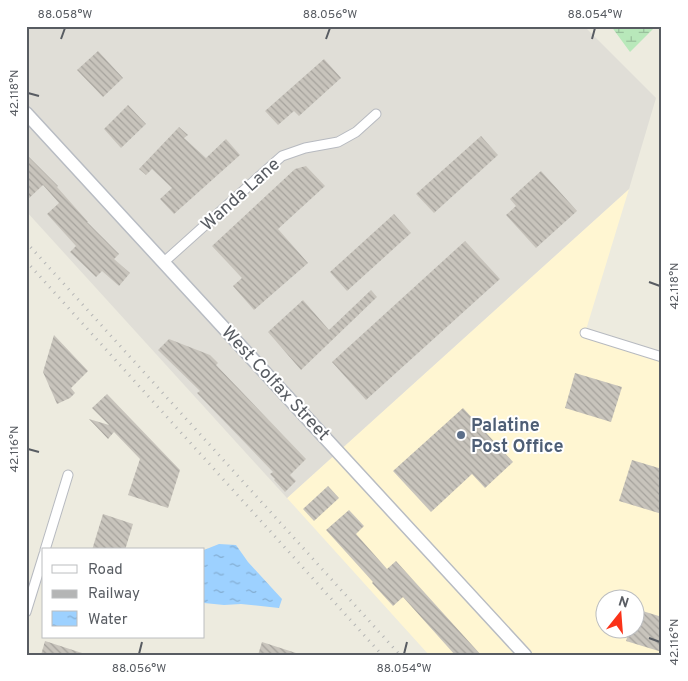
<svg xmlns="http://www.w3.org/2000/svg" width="688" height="681" viewBox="0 0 688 681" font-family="Overpass,sans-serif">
<defs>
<pattern id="wetland-marsh" width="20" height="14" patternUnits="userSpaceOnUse" patternTransform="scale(1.25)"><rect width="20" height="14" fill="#b8e8ba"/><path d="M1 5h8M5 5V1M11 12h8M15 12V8" fill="none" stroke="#98bf9b"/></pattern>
<pattern id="water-ripples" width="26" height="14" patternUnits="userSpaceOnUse" patternTransform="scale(1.25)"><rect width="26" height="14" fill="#9dd1ff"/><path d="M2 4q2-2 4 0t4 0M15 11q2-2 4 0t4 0" fill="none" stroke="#83add2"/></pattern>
<pattern id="building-back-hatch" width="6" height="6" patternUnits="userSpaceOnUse" patternTransform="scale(1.25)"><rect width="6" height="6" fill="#c8c4bc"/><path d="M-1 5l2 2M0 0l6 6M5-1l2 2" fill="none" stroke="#a5a29c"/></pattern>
</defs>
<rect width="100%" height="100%" fill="#edebdf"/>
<path fill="#fff6d2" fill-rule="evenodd" d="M 629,189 L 585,333 L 662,357 L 662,655 L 429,655 L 287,498 ZM 606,598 L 636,598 L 636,628 L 606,628 Z"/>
<path fill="#e0ded7" d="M 26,26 L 584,26 L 656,98 L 629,189 L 287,498 L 26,211 Z"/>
<path fill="url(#wetland-marsh)" d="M 611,26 L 662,26 L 662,28 L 653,29 L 630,52 Z"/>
<path fill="url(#water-ripples)" d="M 219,544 L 236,545 L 248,562 L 282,599 L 279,608 L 241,604 L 224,605 L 204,603 L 204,550 Z"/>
<g fill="url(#building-back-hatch)">
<path d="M 98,51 L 123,78 L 103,97 L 77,70 Z"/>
<path d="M 324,59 L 341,78 L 299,116 L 294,111 L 278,125 L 265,111 Z"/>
<path d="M 128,105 L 146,124 L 121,148 L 104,129 Z"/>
<path d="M 179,127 L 188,135 L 184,138 L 206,158 L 226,139 L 240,155 L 174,214 L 160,199 L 172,188 L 152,169 L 146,175 L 139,169 Z"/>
<path d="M 481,136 L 498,155 L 434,213 L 416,194 Z"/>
<path d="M 26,154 L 58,186 L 57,187 L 88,222 L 87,222 L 119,254 L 114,259 L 130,273 L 119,286 L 102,271 L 96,277 L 70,252 L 76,246 L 47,214 L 59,203 L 43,185 L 26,201 Z"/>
<path d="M 306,166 L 325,186 L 278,229 L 308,263 L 254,310 L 233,286 L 242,278 L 212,246 L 295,169 Z"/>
<path d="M 541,171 L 577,211 L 536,248 L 506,215 L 516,206 L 510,199 Z"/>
<path d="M 394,214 L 411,233 L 347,291 L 330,272 Z"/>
<path d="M 465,241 L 500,279 L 366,400 L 332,362 Z"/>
<path d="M 371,290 L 377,297 L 301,370 L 268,332 L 303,300 L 329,330 Z"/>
<path d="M 54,335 L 88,371 L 71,388 L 75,393 L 70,398 L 57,404 L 43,372 Z"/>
<path d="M 169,339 L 210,355 L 218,363 L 216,365 L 306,459 L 290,475 L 296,481 L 285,492 L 274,480 L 275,479 L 270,474 L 273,472 L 197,393 L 200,391 L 158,350 Z"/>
<path d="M 575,373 L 622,387 L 611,422 L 565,408 Z"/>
<path d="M 107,394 L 180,470 L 168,508 L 128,495 L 140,459 L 114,432 L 108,439 L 89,419 L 109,425 L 92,408 Z"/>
<path d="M 463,408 L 513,462 L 485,488 L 472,474 L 431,512 L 393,471 Z"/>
<path d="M 632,460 L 662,469 L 662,514 L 619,501 Z"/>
<path d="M 328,486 L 339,498 L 314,521 L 303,509 Z"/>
<path d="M 349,510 L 364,526 L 356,534 L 387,569 L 396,561 L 481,655 L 455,655 L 403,597 L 393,606 L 372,583 L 373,582 L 326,530 Z"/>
<path d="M 103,514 L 133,524 L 125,550 L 92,550 Z"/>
<path d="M 636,609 L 662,617 L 662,652 L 626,641 L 630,628 L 636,628 Z"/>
<path d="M 45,641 L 82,653 L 82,655 L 41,655 Z"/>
<path d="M 262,642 L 296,653 L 296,655 L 258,655 Z"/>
</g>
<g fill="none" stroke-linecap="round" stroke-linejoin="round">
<defs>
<g id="street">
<path d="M 164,262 L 282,156 L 305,148 L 338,142 L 356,132 L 376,114"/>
<path d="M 585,333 L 662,357"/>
<path d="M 45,550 L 68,475"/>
<path d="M 26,612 L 44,554"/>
</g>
<path id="secondary" d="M 26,113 L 525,655"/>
</defs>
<use href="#street" stroke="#b7bac0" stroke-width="11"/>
<use href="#secondary" stroke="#b8bcc3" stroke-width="15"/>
<use href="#street" stroke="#fff" stroke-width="9"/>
<use href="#secondary" stroke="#fff" stroke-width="12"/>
<g stroke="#b4b5b5" stroke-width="3" stroke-dasharray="1 6" stroke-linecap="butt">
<path d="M 26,242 L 400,655"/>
<path d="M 26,261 L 382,655"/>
</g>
</g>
<path fill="none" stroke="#585c62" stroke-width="2" d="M 61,39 L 65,28M 326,39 L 330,28M 592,39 L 595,28M 28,93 L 39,96M 649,282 L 660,286M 28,449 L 39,452M 649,638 L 660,642M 139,654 L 142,642M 404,654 L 407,642"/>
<circle fill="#5c6f8a" stroke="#fff" stroke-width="2" cx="461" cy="435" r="5"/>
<g text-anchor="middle" stroke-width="4" stroke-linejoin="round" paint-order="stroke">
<g font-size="18" fill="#585c62" stroke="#fff">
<text transform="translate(240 194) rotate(-42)" y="6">Wanda Lane</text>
<text transform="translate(276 383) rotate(47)" y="6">West Colfax Street</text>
</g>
<g font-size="18" font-weight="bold" fill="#4e5e75" stroke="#fff" text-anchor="start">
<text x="471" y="431">Palatine<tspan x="471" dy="21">Post Office</tspan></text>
</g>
</g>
<rect width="688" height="681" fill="none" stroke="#ffffff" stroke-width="55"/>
<rect x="42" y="548" width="162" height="90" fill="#ffffff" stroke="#bcbec0"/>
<rect x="52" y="565" width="25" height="8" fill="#ffffff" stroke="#bcbec0"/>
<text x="88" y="574" font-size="15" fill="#585c62">Road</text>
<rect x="52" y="590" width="25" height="8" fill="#b4b5b5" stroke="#bcbec0"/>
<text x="88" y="598" font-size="15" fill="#585c62">Railway</text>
<rect x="52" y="611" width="25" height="15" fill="url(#water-ripples)" stroke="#bcbec0"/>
<text x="88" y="624" font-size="15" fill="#585c62">Water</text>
<g transform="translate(620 614) rotate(17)"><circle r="24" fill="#ffffff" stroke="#bcbec0"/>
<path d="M0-4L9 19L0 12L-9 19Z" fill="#fa3319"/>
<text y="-8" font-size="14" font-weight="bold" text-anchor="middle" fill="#585c62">N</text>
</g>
<rect x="28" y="28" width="632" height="626" fill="none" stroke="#585c62" stroke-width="2"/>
<g font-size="12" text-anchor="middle" fill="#585c62">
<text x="65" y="18">88.058°W</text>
<text x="330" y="18">88.056°W</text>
<text x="595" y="18">88.054°W</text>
<text transform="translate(14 93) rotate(-90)" y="4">42.118°N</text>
<text transform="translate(674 286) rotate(-90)" y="4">42.118°N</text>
<text transform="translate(14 449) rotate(-90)" y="4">42.116°N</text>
<text transform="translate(674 642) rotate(-90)" y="4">42.116°N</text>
<text x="139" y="672">88.056°W</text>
<text x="404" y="672">88.054°W</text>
</g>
</svg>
